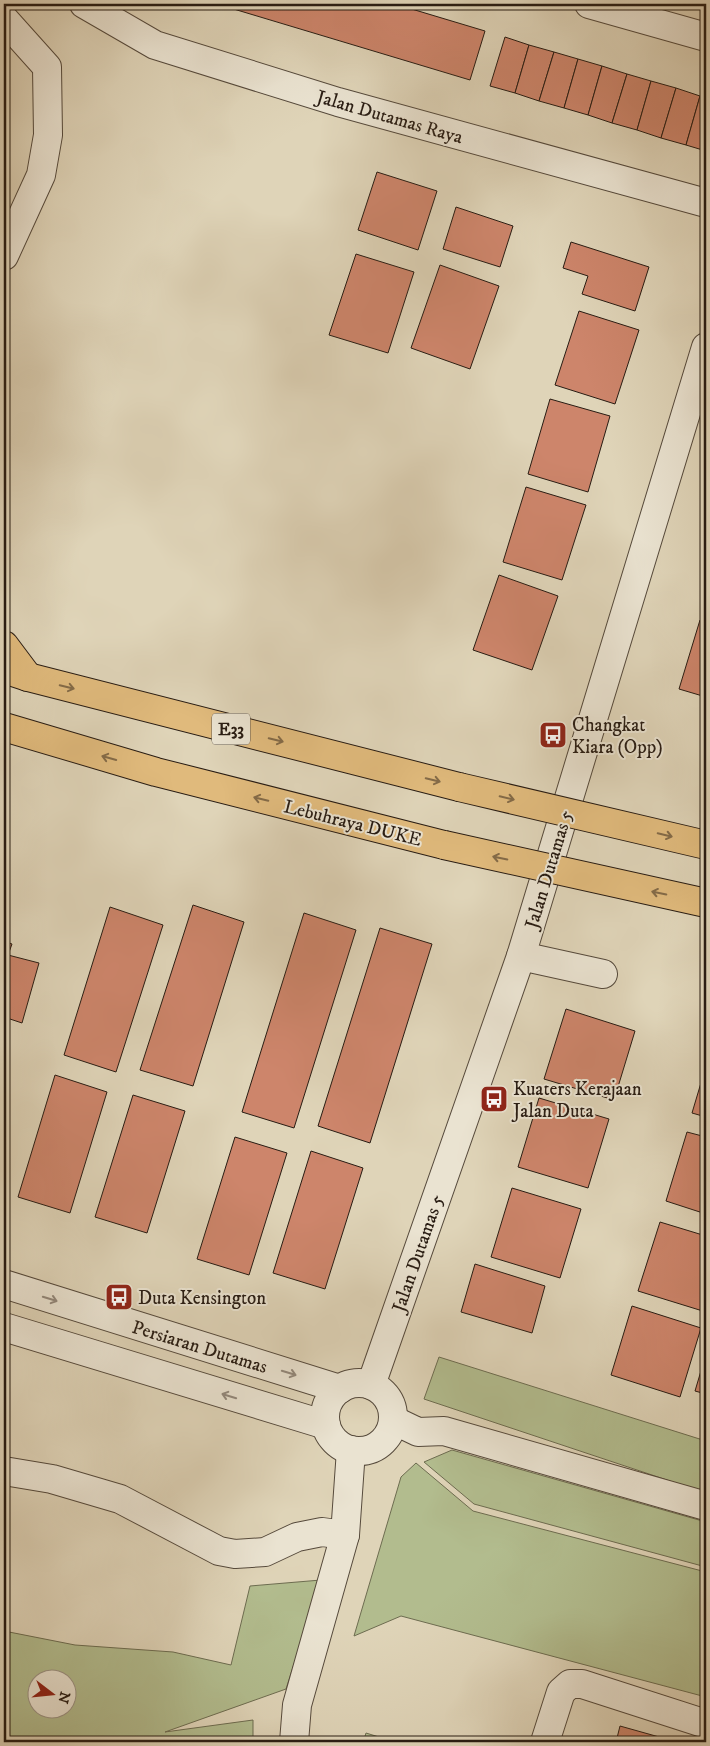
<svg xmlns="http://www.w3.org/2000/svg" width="710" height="1746" viewBox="0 0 710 1746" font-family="'IM FELL DW Pica',serif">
<rect width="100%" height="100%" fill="#dfd4b8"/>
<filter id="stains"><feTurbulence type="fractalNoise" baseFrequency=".004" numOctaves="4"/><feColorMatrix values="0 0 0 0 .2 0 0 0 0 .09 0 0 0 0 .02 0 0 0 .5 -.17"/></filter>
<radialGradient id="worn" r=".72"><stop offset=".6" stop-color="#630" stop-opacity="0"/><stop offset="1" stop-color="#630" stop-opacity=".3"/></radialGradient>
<g fill="#b2bc8e" stroke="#6d6c50" fill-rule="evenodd">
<path d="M 439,1357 L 706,1441 L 706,1493 L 424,1399 Z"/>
<path d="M 452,1450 L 706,1522 L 706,1567 L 474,1504 L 424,1462 Z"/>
<path d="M 416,1463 L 473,1511 L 706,1572 L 706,1697 L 401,1616 L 354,1636 L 401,1477 Z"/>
<path d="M 321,1580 L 286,1689 L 165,1732 L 253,1720 L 253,1742 L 4,1742 L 4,1631 L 75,1645 L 173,1652 L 231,1665 L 250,1586 ZM 38,1678 L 68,1678 L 68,1708 L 38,1708 Z"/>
<path d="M 366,1733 L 395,1742 L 363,1742 Z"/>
</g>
<g fill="#cd856b" stroke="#281c13">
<path d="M 217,4 L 395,4 L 485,31 L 470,80 Z"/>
<path d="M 505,37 L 529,45 L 515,93 L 490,86 Z"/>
<path d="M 529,45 L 554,52 L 539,101 L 515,93 Z"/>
<path d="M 554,52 L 578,59 L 564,108 L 539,101 Z"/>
<path d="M 578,59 L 602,66 L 588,115 L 564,108 Z"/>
<path d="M 602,66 L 627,74 L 612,123 L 588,115 Z"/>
<path d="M 627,74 L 651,81 L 637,130 L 612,123 Z"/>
<path d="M 651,81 L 676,88 L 661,138 L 637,130 Z"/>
<path d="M 676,88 L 700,96 L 686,145 L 661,138 Z"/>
<path d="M 700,96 L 706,98 L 706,151 L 686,145 Z"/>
<path d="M 377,172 L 437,191 L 418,250 L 358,230 Z"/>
<path d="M 456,207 L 513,226 L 500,267 L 443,249 Z"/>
<path d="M 571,242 L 649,267 L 635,311 L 582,294 L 588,276 L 563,268 Z"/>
<path d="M 356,254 L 414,272 L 388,353 L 329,335 Z"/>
<path d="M 440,265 L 499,286 L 470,369 L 411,348 Z"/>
<path d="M 579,311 L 639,330 L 615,404 L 555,385 Z"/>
<path d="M 550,399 L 610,416 L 588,492 L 528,474 Z"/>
<path d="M 526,487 L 586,505 L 562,580 L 503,562 Z"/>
<path d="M 499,575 L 558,596 L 532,670 L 473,650 Z"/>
<path d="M 706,595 L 706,609 L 703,608 Z"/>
<path d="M 700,620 L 706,622 L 706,697 L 679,689 Z"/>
<path d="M 193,905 L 244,922 L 193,1086 L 140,1070 Z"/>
<path d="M 110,907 L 163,925 L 116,1072 L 64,1055 Z"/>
<path d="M 304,913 L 356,930 L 294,1128 L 242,1112 Z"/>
<path d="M 380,928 L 432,944 L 370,1143 L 318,1126 Z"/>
<path d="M 4,941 L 12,944 L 8,955 L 39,963 L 22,1023 L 4,1017 Z"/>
<path d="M 566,1009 L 635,1031 L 614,1100 L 544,1079 Z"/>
<path d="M 706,1066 L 706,1117 L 692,1113 Z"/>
<path d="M 55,1075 L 107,1092 L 70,1213 L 18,1197 Z"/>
<path d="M 133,1095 L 185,1111 L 147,1233 L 95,1217 Z"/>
<path d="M 539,1098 L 609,1119 L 588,1188 L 518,1167 Z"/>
<path d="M 687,1132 L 706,1137 L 706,1214 L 666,1201 Z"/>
<path d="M 235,1137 L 287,1153 L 249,1275 L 197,1259 Z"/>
<path d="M 311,1151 L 363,1168 L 325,1289 L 273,1273 Z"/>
<path d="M 512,1188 L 581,1209 L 560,1278 L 491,1257 Z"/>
<path d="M 660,1222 L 706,1236 L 706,1312 L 638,1291 Z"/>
<path d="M 475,1264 L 545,1286 L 532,1333 L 461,1312 Z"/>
<path d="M 632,1306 L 701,1328 L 680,1397 L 611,1375 Z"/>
<path d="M 706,1354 L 706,1394 L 695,1391 Z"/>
<path d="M 620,1726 L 677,1742 L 616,1742 Z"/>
</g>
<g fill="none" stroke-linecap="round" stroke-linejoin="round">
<defs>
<g id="minor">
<path d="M 84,4 L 155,45 L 338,102 L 706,203"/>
<path d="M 589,4 L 706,37"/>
<path d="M 4,19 L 47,67 L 48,135 L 41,175 L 4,256"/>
<path d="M 521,956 L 603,974"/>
<path d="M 4,1284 L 340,1389"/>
<path d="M 4,1327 L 326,1425"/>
<circle cx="359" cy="1417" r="34"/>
<path d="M 371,1385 L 521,956 L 706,347"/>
<path d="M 393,1420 L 418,1432 L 444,1431 L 706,1506"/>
<path d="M 4,1471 L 52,1479 L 120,1499 L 219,1551 L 235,1554 L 265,1552 L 297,1537 L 322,1532 L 345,1535"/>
<path d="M 294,1742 L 297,1705 L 345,1535 L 351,1450"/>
<path d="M 545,1742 L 561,1692 L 570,1684 L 582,1684 L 706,1724"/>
</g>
<g id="highway">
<path d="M 4,645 L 28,677"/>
<path d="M 4,669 L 28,677 L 459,787"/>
<path d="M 4,727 L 156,772 L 444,845"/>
</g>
</defs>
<use href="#minor" stroke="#564a3c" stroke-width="30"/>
<use href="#highway" stroke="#281c13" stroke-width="30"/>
<use href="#minor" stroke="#eae3d1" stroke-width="28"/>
<use href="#highway" stroke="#e0ba7c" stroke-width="28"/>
<defs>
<g id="highway-bridge">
<path d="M 459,787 L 706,845"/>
<path d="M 444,845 L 706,903"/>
</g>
</defs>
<use href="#highway-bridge" stroke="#281c13" stroke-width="30" stroke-linecap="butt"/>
<use href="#highway-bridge" stroke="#e0ba7c" stroke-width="28"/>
</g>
<defs><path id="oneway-shaft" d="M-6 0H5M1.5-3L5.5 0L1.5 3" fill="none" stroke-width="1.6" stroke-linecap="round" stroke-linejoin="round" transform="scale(1.25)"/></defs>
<g stroke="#846b48">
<use href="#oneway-shaft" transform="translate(67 687) rotate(14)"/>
<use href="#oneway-shaft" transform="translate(276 740) rotate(14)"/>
<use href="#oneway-shaft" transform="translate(109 758) rotate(-164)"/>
<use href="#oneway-shaft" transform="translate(433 780) rotate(14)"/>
<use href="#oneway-shaft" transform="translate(507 798) rotate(13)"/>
<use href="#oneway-shaft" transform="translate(261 799) rotate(-166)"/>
<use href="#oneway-shaft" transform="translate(665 835) rotate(13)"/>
<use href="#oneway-shaft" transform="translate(500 858) rotate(-168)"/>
<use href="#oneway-shaft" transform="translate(659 893) rotate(-168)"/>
</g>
<g stroke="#93897c">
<use href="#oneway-shaft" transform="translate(50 1299) rotate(17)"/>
<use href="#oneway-shaft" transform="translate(289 1373) rotate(17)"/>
<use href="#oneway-shaft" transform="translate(229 1396) rotate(-163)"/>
</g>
<defs>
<symbol id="bus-square" viewBox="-11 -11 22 22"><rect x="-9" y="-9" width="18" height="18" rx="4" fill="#8f2418" stroke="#eae3d1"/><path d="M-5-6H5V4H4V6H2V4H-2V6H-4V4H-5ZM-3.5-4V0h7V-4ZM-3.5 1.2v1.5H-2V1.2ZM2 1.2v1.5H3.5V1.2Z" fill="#fff"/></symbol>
</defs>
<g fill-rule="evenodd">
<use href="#bus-square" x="537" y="719" width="32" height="32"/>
<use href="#bus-square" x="478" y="1083" width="32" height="32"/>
<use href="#bus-square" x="103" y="1281" width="32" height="32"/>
</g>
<g text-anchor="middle" stroke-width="4" stroke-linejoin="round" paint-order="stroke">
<rect fill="#eae3d1" stroke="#62584c" stroke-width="1" x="212" y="713.5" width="38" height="31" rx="4"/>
<g font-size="18" font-weight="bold" fill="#281c13">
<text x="231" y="735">E33</text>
</g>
<g font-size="19" fill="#281c13" stroke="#eae3d1">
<text transform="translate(390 116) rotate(16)" y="7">Jalan Dutamas Raya</text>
<text transform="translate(353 822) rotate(14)" y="7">Lebuhraya DUKE</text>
<text transform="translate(548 869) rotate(-73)" y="7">Jalan Dutamas 5</text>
<text transform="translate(417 1253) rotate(-71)" y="7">Jalan Dutamas 5</text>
<text transform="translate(200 1346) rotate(17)" y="7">Persiaran Dutamas</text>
</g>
<g font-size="19" fill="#281c13" stroke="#eae3d1" text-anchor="start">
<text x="572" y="731">Changkat<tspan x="572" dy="22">Kiara (Opp)</tspan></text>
<text x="513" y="1095">Kuaters Kerajaan<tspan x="513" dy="22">Jalan Duta</tspan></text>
<text x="138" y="1304">Duta Kensington</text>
</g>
</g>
<rect width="710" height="1746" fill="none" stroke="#dfd4b8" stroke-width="20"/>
<rect x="5" y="5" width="700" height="1736" fill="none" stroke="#281c13" stroke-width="2.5"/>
<rect x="10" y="10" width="690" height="1726" fill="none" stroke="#281c13"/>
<g transform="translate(52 1694) rotate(106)"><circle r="24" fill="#eae3d1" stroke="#9c9385"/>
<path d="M0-4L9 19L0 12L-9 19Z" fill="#8f2418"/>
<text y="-8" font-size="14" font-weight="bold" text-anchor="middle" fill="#281c13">N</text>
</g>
<rect width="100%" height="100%" filter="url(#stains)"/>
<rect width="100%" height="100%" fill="url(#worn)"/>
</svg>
